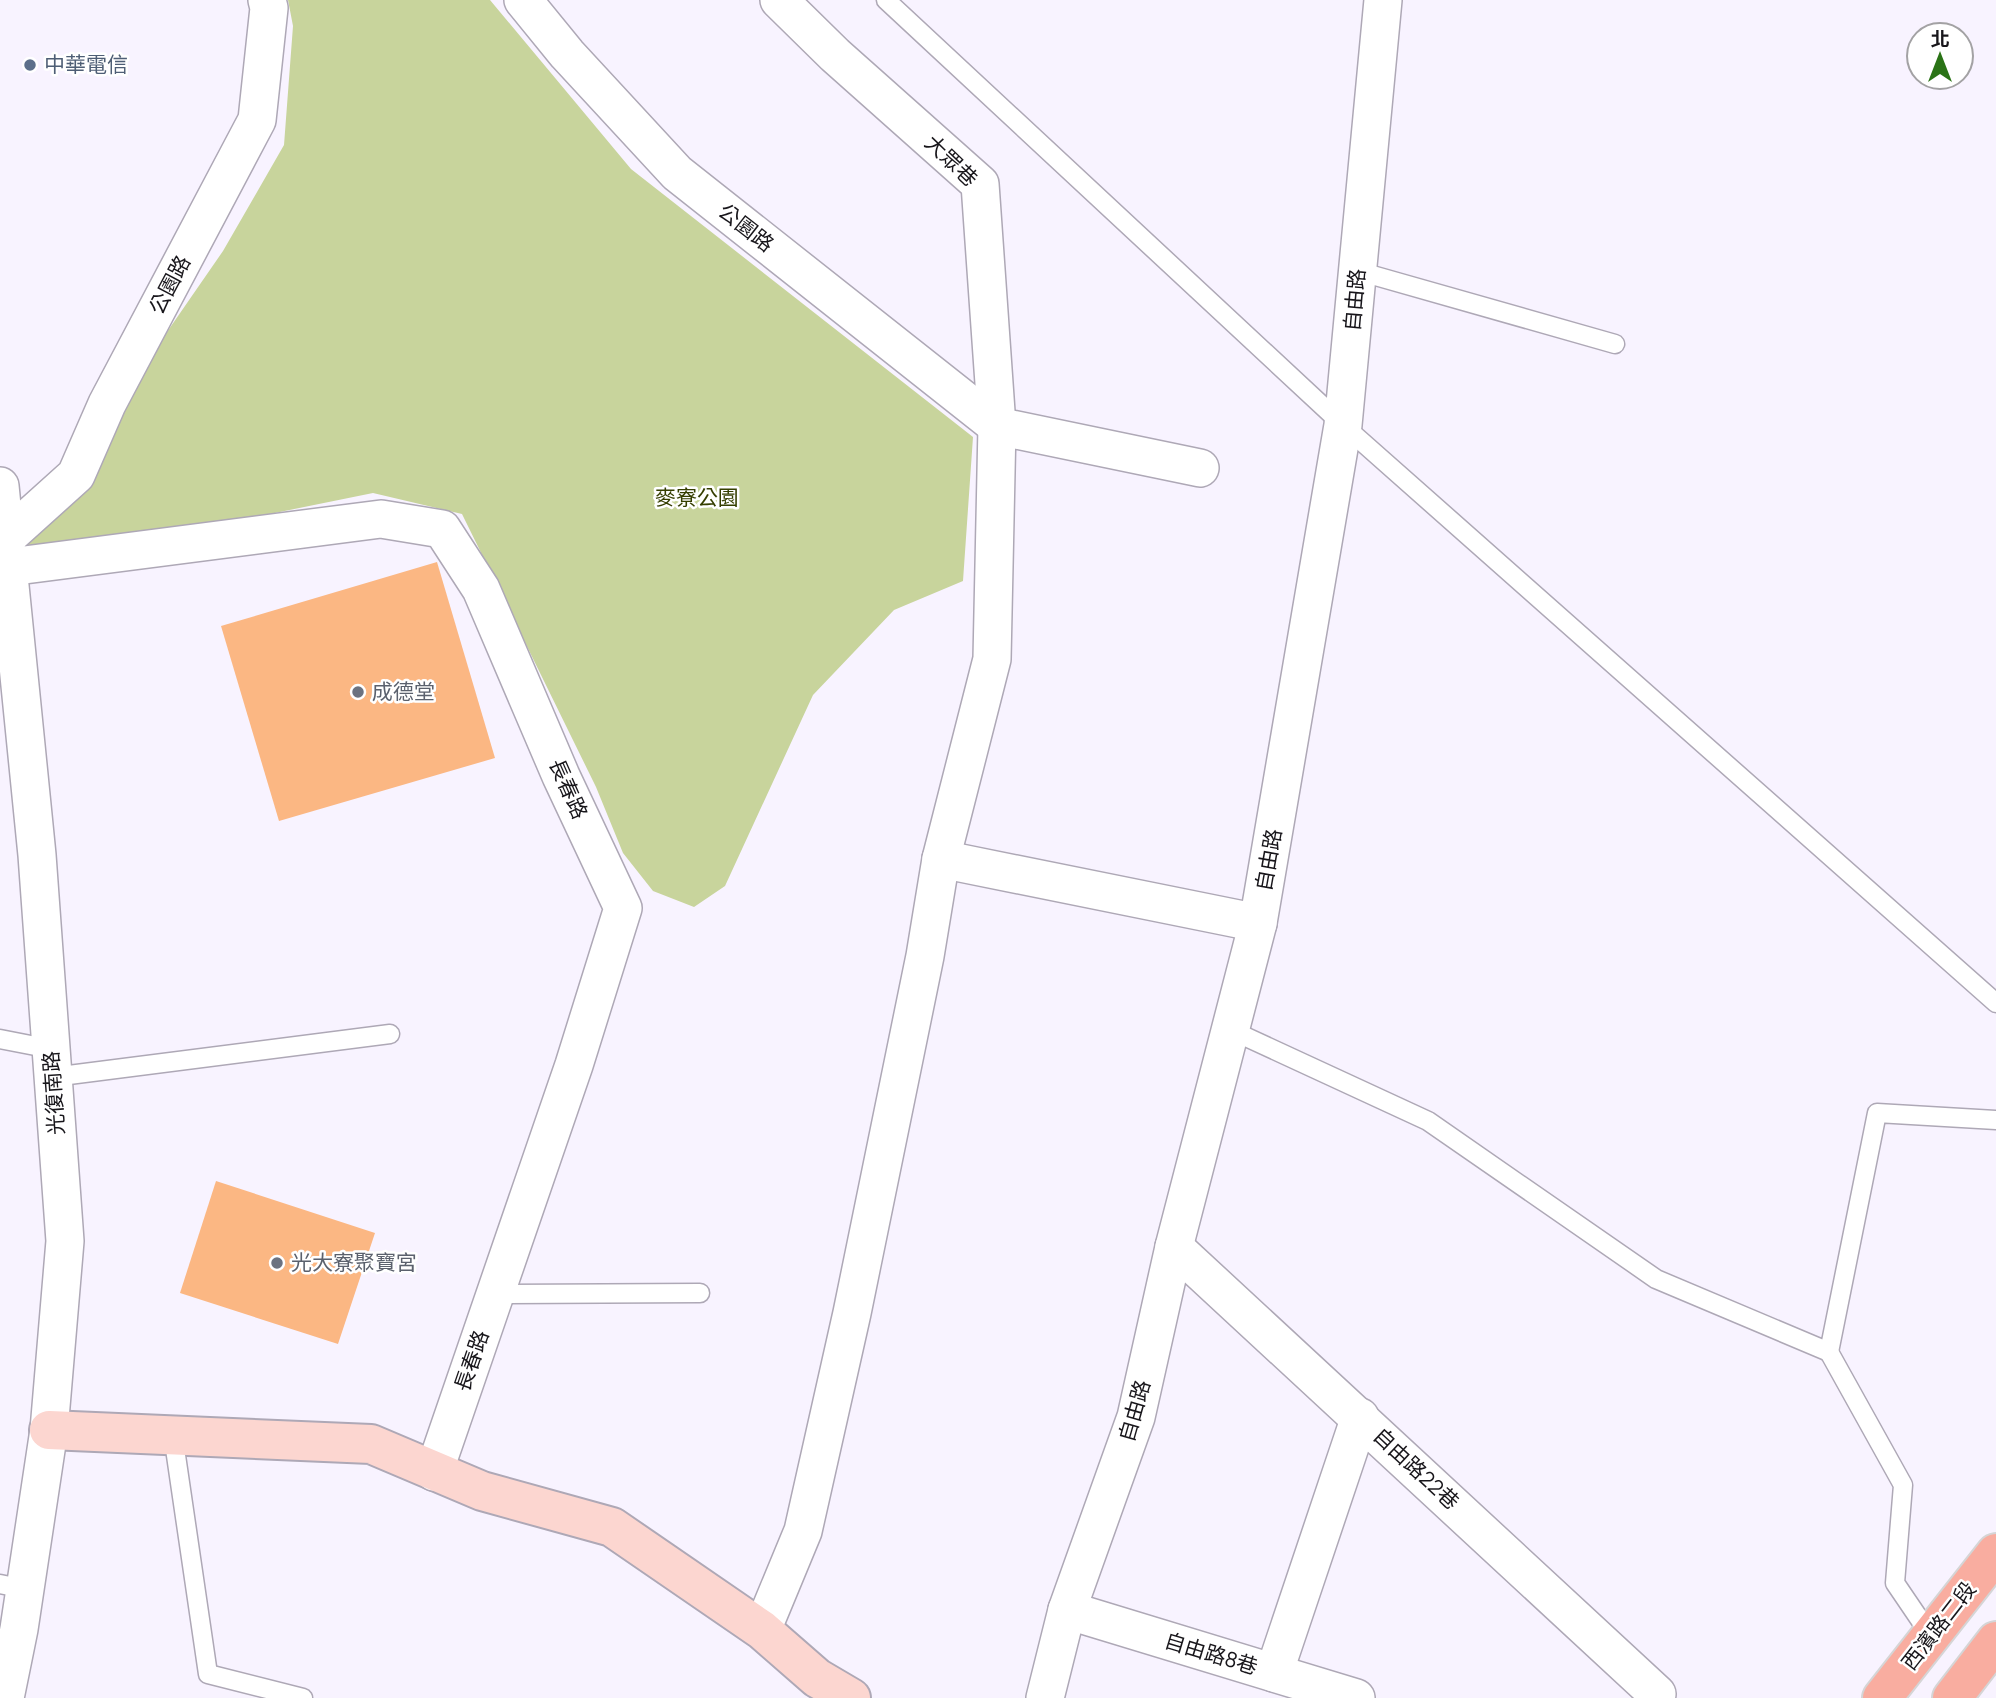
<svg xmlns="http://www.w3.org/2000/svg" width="1996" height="1698" viewBox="0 0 1996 1698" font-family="Manrope,'Noto Sans TC',sans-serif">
<rect width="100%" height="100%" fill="#f8f3ff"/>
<path fill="#c8d49c" d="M 288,0 L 490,0 L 631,169 L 973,437 L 963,581 L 894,610 L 813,695 L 725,886 L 694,907 L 653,891 L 623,853 L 596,787 L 462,514 L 373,493 L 9,567 L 104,423 L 223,251 L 284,145 L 293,26 Z"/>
<g fill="#fbb783">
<path d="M 437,562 L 495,758 L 279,821 L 221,626 Z"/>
<path d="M 216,1181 L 375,1233 L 338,1344 L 180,1293 Z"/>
</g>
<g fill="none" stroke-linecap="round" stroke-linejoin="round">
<defs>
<g id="lane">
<path d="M 886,0 L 1343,425 L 1996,1003"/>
<path d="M 1358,271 L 1615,344"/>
<path d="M 1231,1030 L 1428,1121 L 1656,1279 L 1829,1352 L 1877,1113 L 1996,1120"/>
<path d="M 0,1039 L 51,1049"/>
<path d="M 53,1077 L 390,1034"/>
<path d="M 495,1294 L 700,1293"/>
<path d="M 1829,1352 L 1903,1485 L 1895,1583 L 1931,1636"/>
<path d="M 173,1435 L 208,1674 L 303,1698"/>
<path d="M 0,1584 L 25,1589"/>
</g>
<g id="street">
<path d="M 523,0 L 567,54 L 677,173 L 997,426 L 1200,468"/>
<path d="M 0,486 L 37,855 L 65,1241 L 49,1430 L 19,1629 L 5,1698"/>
<path d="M 5,539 L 76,475 L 107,404 L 257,120 L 269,8 L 267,0"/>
<path d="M 9,567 L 381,519 L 442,529 L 481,589 L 561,776 L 623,908 L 574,1065 L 434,1472"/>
<path d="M 941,859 L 1258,923"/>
<path d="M 1174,1247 L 1657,1694"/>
<path d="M 1067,1610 L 1356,1698"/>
<path d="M 762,1630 L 803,1531 L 852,1313 L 925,956 L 941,859 L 992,659 L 997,426 L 980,184 L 835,55 L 779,0"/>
<path d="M 1274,1673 L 1360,1417"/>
<path d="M 1045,1698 L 1067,1610 L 1136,1417 L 1174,1247 L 1258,923 L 1343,425 L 1383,0"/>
</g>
<path id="secondary" d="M 49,1430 L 371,1444 L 482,1491 L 612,1527 L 762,1630 L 817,1678 L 851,1698"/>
<g id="primary">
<path d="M 1882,1698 L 1996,1553"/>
<path d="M 1952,1698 L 1996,1641"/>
</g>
</defs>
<use href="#lane" stroke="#aea8b6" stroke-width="21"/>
<use href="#street" stroke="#aea8b6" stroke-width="40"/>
<use href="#secondary" stroke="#aea8b6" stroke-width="42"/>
<use href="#primary" stroke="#d5d5d6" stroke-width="42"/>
<use href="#lane" stroke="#fff" stroke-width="18"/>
<use href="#street" stroke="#fff" stroke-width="37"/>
<use href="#secondary" stroke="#fcd6d0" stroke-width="38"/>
<use href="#primary" stroke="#f9ada0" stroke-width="38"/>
</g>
<circle fill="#5c6f8a" stroke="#fff" stroke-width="2.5" cx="30" cy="65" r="7"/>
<g fill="#6b7280" stroke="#fff" stroke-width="2.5">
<circle cx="358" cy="692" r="7"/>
<circle cx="277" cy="1263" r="7"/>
</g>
<g text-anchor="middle" stroke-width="5" stroke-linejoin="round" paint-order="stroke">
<g font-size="21" fill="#4e5e75" stroke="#fff" text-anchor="start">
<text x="44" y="72">中華電信</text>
</g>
<g font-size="21" fill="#18161b" stroke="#fff">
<text transform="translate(951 161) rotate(44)" y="7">大眾巷</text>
<text transform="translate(746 228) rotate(38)" y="7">公園路</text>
<text transform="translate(170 285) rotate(-62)" y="7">公園路</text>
<text transform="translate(1355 300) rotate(-85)" y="7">自由路</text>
<text transform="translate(568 789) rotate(66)" y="7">長春路</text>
<text transform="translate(1269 860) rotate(-80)" y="7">自由路</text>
<text transform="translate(54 1093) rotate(-94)" y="7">光復南路</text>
<text transform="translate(472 1361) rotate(-71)" y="7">長春路</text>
<text transform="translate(1135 1411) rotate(-74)" y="7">自由路</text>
<text transform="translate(1416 1469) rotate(43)" y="7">自由路22巷</text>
<text transform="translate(1939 1626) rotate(-52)" y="7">西濱路二段</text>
<text transform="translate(1211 1654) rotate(17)" y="7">自由路8巷</text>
</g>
<g font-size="21" fill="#353e00" stroke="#fff">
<text x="697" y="505">麥寮公園</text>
</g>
<g font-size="21" fill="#5b616d" stroke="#fff" text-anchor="start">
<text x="372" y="699">成德堂</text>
<text x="291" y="1270">光大寮聚寶宮</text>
</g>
</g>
<g transform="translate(1940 56)"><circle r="33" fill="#ffffff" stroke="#a3a2a4" stroke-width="2"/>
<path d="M0-5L12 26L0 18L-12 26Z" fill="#2a7316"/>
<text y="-10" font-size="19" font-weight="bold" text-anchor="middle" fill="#18161b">北</text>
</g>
</svg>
